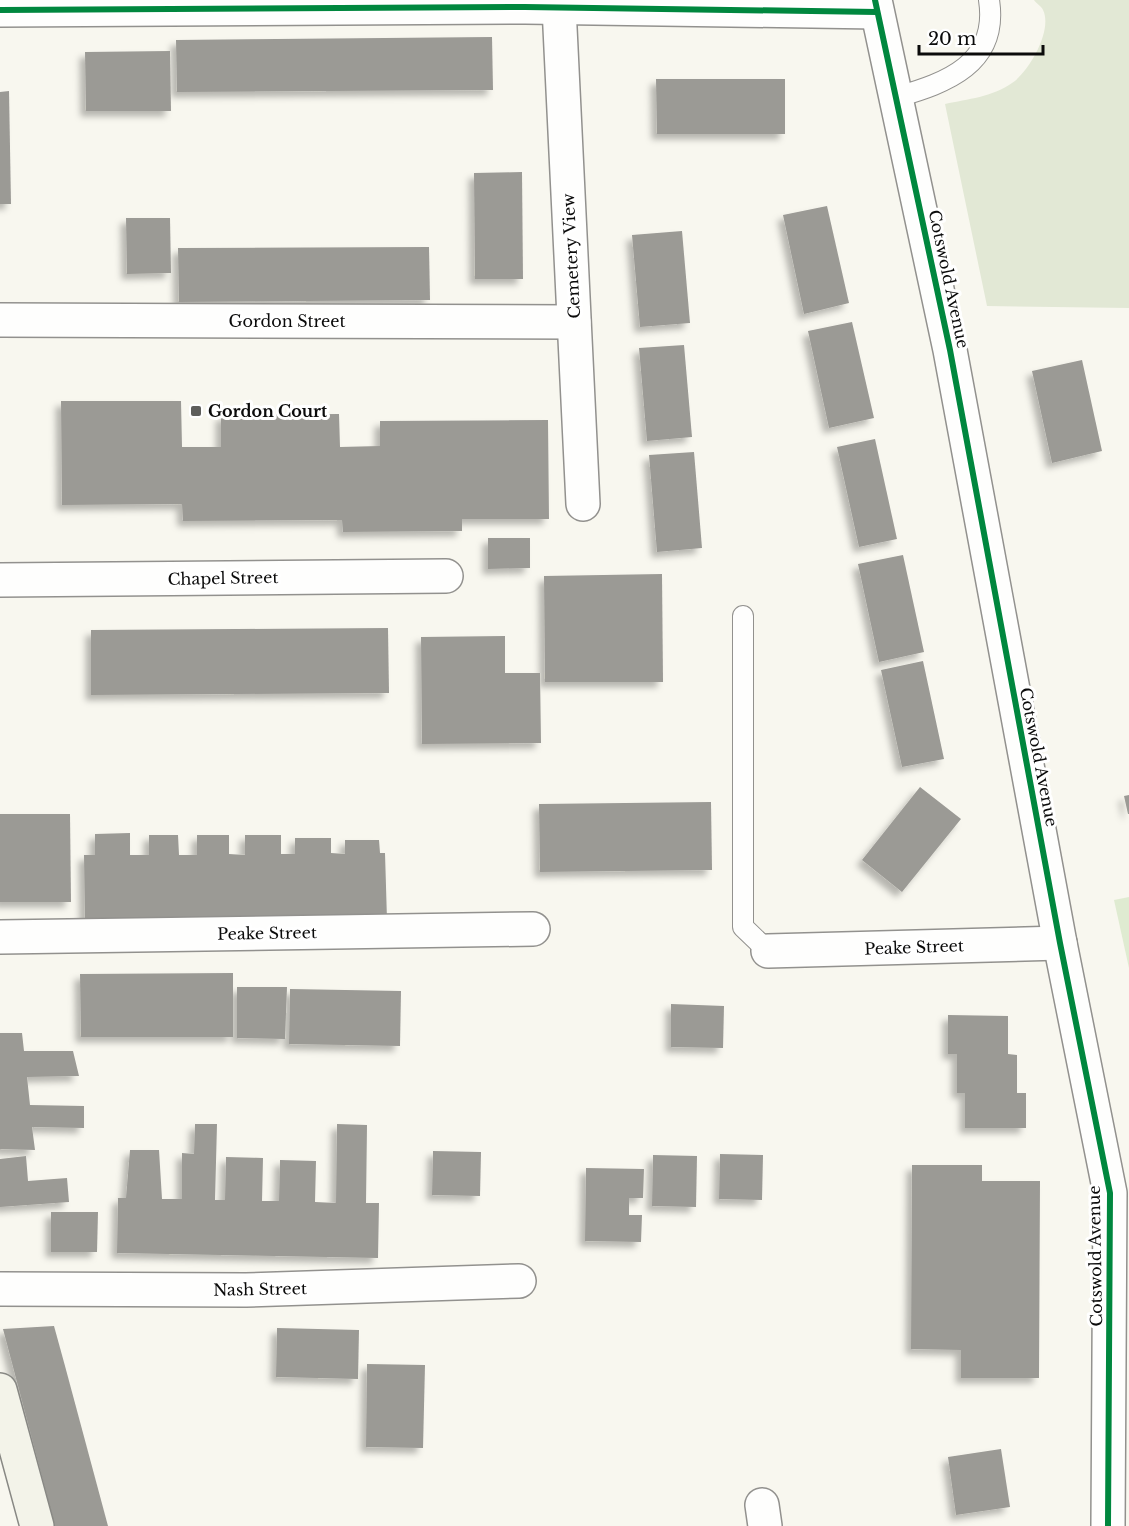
<svg xmlns="http://www.w3.org/2000/svg" width="1129" height="1526" viewBox="0 0 1129 1526" font-family="'Libre Baskerville',serif">
<defs>
<filter id="shadow"><feDropShadow dx="-5.5" dy="5.5" stdDeviation="3" flood-color="#0004"/></filter>
</defs>
<rect width="100%" height="100%" fill="#f8f7ef"/>
<path fill="#dfebd1" d="M 1129,897 L 1129,968 L 1114,900 Z"/>
<path fill="#e2e8d5" d="M 1034,0 L 1129,0 L 1129,308 L 987,306 L 945,104 C 968,99 992,97 1012,83 C 1029,72 1053,30 1043,10 C 1042,7 1036,3 1034,0 Z"/>
<g fill="#9b9a95" filter="url(#shadow)">
<path d="M 492,37 L 493,90 L 177,92 L 176,40 Z"/>
<path d="M 170,51 L 171,111 L 86,111 L 85,52 Z"/>
<path d="M 656,79 L 785,79 L 785,134 L 657,134 Z"/>
<path d="M 9,91 L 11,204 L 0,204 L 0,92 Z"/>
<path d="M 522,172 L 523,279 L 475,279 L 474,173 Z"/>
<path d="M 827,206 L 849,303 L 804,314 L 783,215 Z"/>
<path d="M 126,218 L 170,218 L 171,273 L 127,274 Z"/>
<path d="M 682,231 L 690,323 L 640,327 L 632,235 Z"/>
<path d="M 429,247 L 430,300 L 179,302 L 178,248 Z"/>
<path d="M 852,322 L 874,418 L 829,428 L 808,331 Z"/>
<path d="M 684,345 L 692,437 L 647,441 L 639,348 Z"/>
<path d="M 1082,360 L 1102,451 L 1052,463 L 1032,371 Z"/>
<path d="M 61,401 L 181,401 L 182,447 L 221,447 L 221,415 L 339,414 L 340,447 L 380,446 L 380,421 L 548,420 L 549,519 L 462,519 L 462,531 L 343,532 L 342,520 L 183,521 L 182,504 L 62,505 Z"/>
<path d="M 875,439 L 897,539 L 859,547 L 837,447 Z"/>
<path d="M 694,452 L 702,548 L 657,552 L 649,455 Z"/>
<path d="M 488,538 L 530,538 L 530,568 L 488,569 Z"/>
<path d="M 903,555 L 924,652 L 879,662 L 858,564 Z"/>
<path d="M 662,574 L 663,682 L 545,682 L 544,576 Z"/>
<path d="M 388,628 L 389,693 L 91,695 L 91,630 Z"/>
<path d="M 505,636 L 505,673 L 540,673 L 541,743 L 422,744 L 421,637 Z"/>
<path d="M 923,661 L 944,759 L 902,767 L 881,670 Z"/>
<path d="M 920,787 L 961,819 L 902,892 L 862,860 Z"/>
<path d="M 1129,795 L 1129,814 L 1128,814 L 1124,796 Z"/>
<path d="M 711,802 L 712,870 L 540,872 L 539,804 Z"/>
<path d="M 0,814 L 70,814 L 71,902 L 0,902 Z"/>
<path d="M 130,833 L 130,855 L 149,855 L 149,835 L 178,835 L 179,855 L 197,855 L 197,835 L 229,835 L 229,854 L 245,855 L 245,835 L 281,835 L 281,854 L 295,854 L 295,838 L 331,838 L 331,853 L 345,854 L 345,840 L 379,840 L 380,853 L 385,853 L 387,920 L 85,922 L 84,855 L 95,855 L 95,834 Z"/>
<path d="M 233,973 L 233,1037 L 81,1037 L 80,974 Z"/>
<path d="M 237,987 L 287,987 L 285,1039 L 237,1038 Z"/>
<path d="M 290,989 L 401,991 L 400,1046 L 289,1044 Z"/>
<path d="M 671,1004 L 724,1006 L 723,1048 L 671,1047 Z"/>
<path d="M 948,1015 L 1008,1016 L 1008,1054 L 1017,1055 L 1017,1093 L 1026,1093 L 1026,1128 L 965,1128 L 965,1093 L 957,1093 L 957,1054 L 948,1054 Z"/>
<path d="M 0,1033 L 22,1033 L 24,1051 L 73,1051 L 79,1076 L 27,1077 L 30,1105 L 84,1106 L 84,1128 L 32,1127 L 35,1150 L 0,1149 Z"/>
<path d="M 195,1124 L 217,1124 L 215,1200 L 225,1200 L 226,1157 L 263,1158 L 262,1201 L 279,1201 L 280,1160 L 316,1161 L 315,1202 L 336,1203 L 337,1124 L 367,1125 L 366,1203 L 379,1203 L 378,1258 L 117,1253 L 118,1198 L 126,1198 L 130,1150 L 159,1150 L 162,1199 L 182,1199 L 182,1153 L 194,1154 Z"/>
<path d="M 433,1151 L 481,1152 L 480,1196 L 432,1195 Z"/>
<path d="M 720,1154 L 763,1155 L 762,1200 L 719,1199 Z"/>
<path d="M 653,1155 L 697,1156 L 696,1207 L 652,1206 Z"/>
<path d="M 26,1156 L 28,1181 L 67,1178 L 69,1202 L 0,1207 L 0,1159 Z"/>
<path d="M 912,1165 L 982,1165 L 982,1181 L 1040,1181 L 1039,1378 L 961,1378 L 961,1350 L 911,1349 Z"/>
<path d="M 586,1168 L 644,1169 L 643,1198 L 629,1198 L 629,1215 L 642,1215 L 641,1242 L 585,1241 Z"/>
<path d="M 51,1212 L 98,1212 L 97,1252 L 51,1252 Z"/>
<path d="M 54,1326 L 65,1366 L 108,1526 L 55,1526 L 3,1329 Z"/>
<path d="M 277,1328 L 359,1330 L 358,1379 L 276,1377 Z"/>
<path d="M 367,1364 L 425,1365 L 423,1448 L 366,1447 Z"/>
<path d="M 1001,1449 L 1010,1507 L 956,1515 L 948,1457 Z"/>
</g>
<g fill="none" stroke-linecap="round" stroke-linejoin="round">
<defs>
<g id="lane">
<path d="M 897,97 C 946,83 999,64 989,0"/>
<path d="M 743,616 L 743,927 L 768,951"/>
</g>
<g id="street">
<path d="M 875,0 L 950,350 L 1060,943 L 1110,1193 L 1108,1526"/>
<path d="M 559,7 L 583,504"/>
<path d="M 0,10 L 525,7 L 877,12"/>
<path d="M 0,320 L 574,322"/>
<path d="M 0,580 L 446,576"/>
<path d="M 0,937 L 533,929"/>
<path d="M 768,951 L 1060,943"/>
<path d="M 0,1289 L 246,1290 L 519,1281"/>
<path d="M 762,1505 L 765,1526"/>
</g>
<path id="secondary" d="M 0,1390 L 37,1526"/>
</defs>
<use href="#lane" stroke="#92918e" stroke-width="22"/>
<use href="#street" stroke="#92918e" stroke-width="36"/>
<use href="#secondary" stroke="#888884" stroke-width="36"/>
<use href="#lane" stroke="#fefefd" stroke-width="20"/>
<use href="#street" stroke="#fefefd" stroke-width="33"/>
<use href="#secondary" stroke="#f3f3e9" stroke-width="33"/>
<defs>
<g id="cycleway">
<path d="M 875,0 L 950,350 L 1060,943 L 1110,1193 L 1108,1526"/>
<path d="M 0,10 L 525,7 L 877,12"/>
</g>
</defs>
<use href="#cycleway" stroke="#fff" stroke-width="10"/>
<use href="#cycleway" stroke="#00873e" stroke-width="6"/>
</g>
<rect fill="#5e5e5b" stroke="#fff" stroke-width="2" x="190" y="405" width="12" height="12" rx="3"/>
<g text-anchor="middle" stroke-width="6" stroke-linejoin="round" paint-order="stroke">
<g font-size="16" fill="#0b0b0b" stroke="#fff">
<text transform="translate(571 256) rotate(-93)" y="6">Cemetery View</text>
<text transform="translate(949 279) rotate(78)" y="6">Cotswold Avenue</text>
<text x="287" y="327">Gordon Street</text>
<text transform="translate(223 578) rotate(-1)" y="6">Chapel Street</text>
<text transform="translate(1039 757) rotate(79)" y="6">Cotswold Avenue</text>
<text transform="translate(267 933) rotate(-1)" y="6">Peake Street</text>
<text transform="translate(914 947) rotate(-2)" y="6">Peake Street</text>
<text transform="translate(1095 1256) rotate(-91)" y="6">Cotswold Avenue</text>
<text transform="translate(260 1289) rotate(-1)" y="6">Nash Street</text>
</g>
<g font-size="16" font-weight="bold" fill="#0b0b0b" stroke="#fff" text-anchor="start">
<text x="208" y="417">Gordon Court</text>
</g>
</g>
<path d="M919 45v9h124v-9" fill="none" stroke="#0b0b0b" stroke-width="3"/>
<text x="928" y="45" font-size="18" fill="#0b0b0b" stroke="#ffffff" stroke-width="4.5" paint-order="stroke">20 m</text>
</svg>
